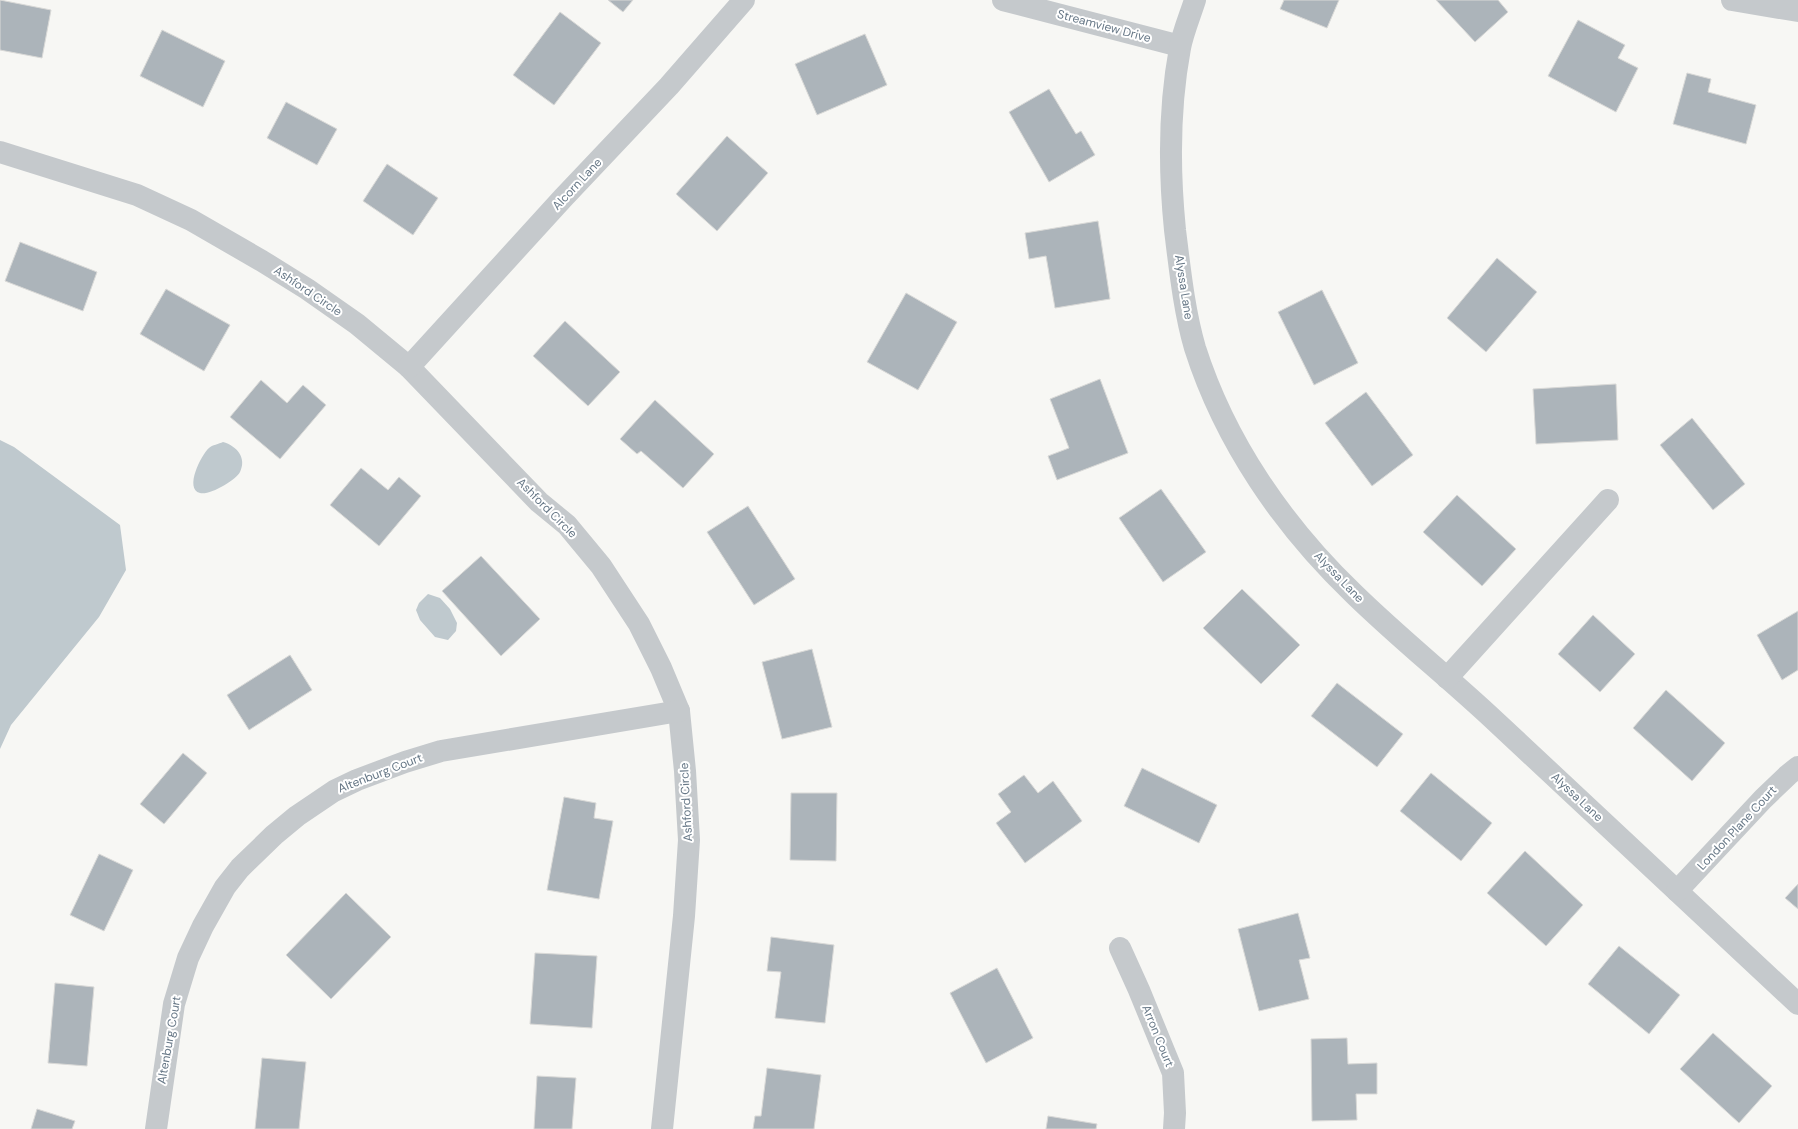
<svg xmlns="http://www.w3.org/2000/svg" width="1798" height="1129" viewBox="0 0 1798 1129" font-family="'DM Sans',sans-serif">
<rect width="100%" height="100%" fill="#f7f7f4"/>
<g fill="#bfc9ce">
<path d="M 0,440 L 14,447 L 120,525 L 126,570 L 99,617 L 11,725 L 0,749 Z"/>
<path d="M 223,442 C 237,446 247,458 240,472 C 236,480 209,496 200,493 C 184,489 201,455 209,448 C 212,445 219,444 223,442 Z"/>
<path d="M 428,594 L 440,598 L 450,609 L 457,623 L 456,631 L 448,640 L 435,637 L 420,620 L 416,610 L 419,603 Z"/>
</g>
<g fill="#acb4ba" stroke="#d9d9d7">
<path d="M 0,0 L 51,10 L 42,58 L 0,50 Z"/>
<path d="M 608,0 L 633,0 L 623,12 Z"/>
<path d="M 1284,0 L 1339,0 L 1327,28 L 1280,9 Z"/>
<path d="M 1436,0 L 1498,0 L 1508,12 L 1475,42 Z"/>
<path d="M 560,12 L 601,43 L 554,105 L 513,75 Z"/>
<path d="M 1578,20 L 1625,45 L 1618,58 L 1638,68 L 1616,112 L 1548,76 Z"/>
<path d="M 162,30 L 225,61 L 203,107 L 140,76 Z"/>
<path d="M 865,34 L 887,85 L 817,115 L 795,64 Z"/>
<path d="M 1687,73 L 1711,79 L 1708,92 L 1756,105 L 1746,144 L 1673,124 Z"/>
<path d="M 1049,89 L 1076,134 L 1081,131 L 1095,155 L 1049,182 L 1009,112 Z"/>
<path d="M 286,102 L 337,129 L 317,165 L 267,138 Z"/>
<path d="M 727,136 L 768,173 L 717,231 L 676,194 Z"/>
<path d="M 387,164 L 438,198 L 413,235 L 363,201 Z"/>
<path d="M 1098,221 L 1110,299 L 1055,308 L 1046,256 L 1029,259 L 1025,233 Z"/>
<path d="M 20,242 L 97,272 L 83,311 L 5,281 Z"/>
<path d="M 1497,258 L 1537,292 L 1486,352 L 1447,318 Z"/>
<path d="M 166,289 L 230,325 L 204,371 L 140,334 Z"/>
<path d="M 1322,290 L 1358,363 L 1314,385 L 1278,312 Z"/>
<path d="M 906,293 L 957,322 L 918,390 L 867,362 Z"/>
<path d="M 565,321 L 620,372 L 588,406 L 533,356 Z"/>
<path d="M 1100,379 L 1128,453 L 1057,480 L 1048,456 L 1069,448 L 1050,399 Z"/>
<path d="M 261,380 L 287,403 L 303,385 L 326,405 L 280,459 L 230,417 Z"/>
<path d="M 1616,384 L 1618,440 L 1536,444 L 1533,389 Z"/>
<path d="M 1366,392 L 1413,455 L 1372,486 L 1325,423 Z"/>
<path d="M 655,400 L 714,454 L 683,488 L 641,451 L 637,454 L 620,439 Z"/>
<path d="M 1692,418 L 1745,484 L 1713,510 L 1660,445 Z"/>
<path d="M 361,468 L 388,490 L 399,477 L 421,496 L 379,546 L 330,505 Z"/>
<path d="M 1161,489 L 1206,552 L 1163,582 L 1119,518 Z"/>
<path d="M 1457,495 L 1516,549 L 1482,586 L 1423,532 Z"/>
<path d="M 748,506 L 795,579 L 754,605 L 707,532 Z"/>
<path d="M 481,556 L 540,619 L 501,656 L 442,591 Z"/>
<path d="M 1242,589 L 1300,645 L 1261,684 L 1203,628 Z"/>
<path d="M 1798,611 L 1798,670 L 1782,680 L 1757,635 Z"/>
<path d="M 1593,615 L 1635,654 L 1600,692 L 1558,654 Z"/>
<path d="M 812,649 L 832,727 L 782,739 L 762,662 Z"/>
<path d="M 290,655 L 312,690 L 249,730 L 227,695 Z"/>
<path d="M 1337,683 L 1403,734 L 1377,767 L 1311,716 Z"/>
<path d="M 1666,690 L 1725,743 L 1692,781 L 1633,728 Z"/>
<path d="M 183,753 L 207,773 L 164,824 L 140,804 Z"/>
<path d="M 1142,768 L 1217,805 L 1199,843 L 1124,806 Z"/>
<path d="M 1431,773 L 1492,823 L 1461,861 L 1400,811 Z"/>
<path d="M 1024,775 L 1038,793 L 1053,781 L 1082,821 L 1025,863 L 996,823 L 1011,812 L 998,794 Z"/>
<path d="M 791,793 L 837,793 L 836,861 L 790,860 Z"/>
<path d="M 564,797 L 596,803 L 594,818 L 613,821 L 599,899 L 547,890 Z"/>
<path d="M 1525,851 L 1583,905 L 1546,946 L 1487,893 Z"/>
<path d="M 99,854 L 133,870 L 104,931 L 70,915 Z"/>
<path d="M 1798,884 L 1798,909 L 1785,898 Z"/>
<path d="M 346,893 L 391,937 L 331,999 L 286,955 Z"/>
<path d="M 1298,913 L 1310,958 L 1299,960 L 1309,999 L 1259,1011 L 1238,929 Z"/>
<path d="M 771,937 L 834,945 L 825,1023 L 775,1018 L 781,972 L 767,971 Z"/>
<path d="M 1619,946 L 1680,995 L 1649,1034 L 1588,984 Z"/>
<path d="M 535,953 L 597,956 L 592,1028 L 530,1024 Z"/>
<path d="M 997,968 L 1033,1038 L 986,1063 L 950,993 Z"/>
<path d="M 55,983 L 94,987 L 87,1066 L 48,1063 Z"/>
<path d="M 1713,1033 L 1772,1086 L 1739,1123 L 1680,1069 Z"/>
<path d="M 1347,1038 L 1348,1064 L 1377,1063 L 1377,1094 L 1356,1094 L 1357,1120 L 1312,1121 L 1311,1039 Z"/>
<path d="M 262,1058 L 306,1062 L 299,1129 L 255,1129 Z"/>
<path d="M 767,1068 L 821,1075 L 814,1129 L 753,1129 L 755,1116 L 761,1116 Z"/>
<path d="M 537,1076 L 576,1078 L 572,1129 L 534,1129 Z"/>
<path d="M 37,1109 L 75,1121 L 72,1129 L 31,1129 Z"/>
<path d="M 1048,1116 L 1097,1124 L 1096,1129 L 1046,1129 Z"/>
</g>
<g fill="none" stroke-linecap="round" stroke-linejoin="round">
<g stroke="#c5c9cc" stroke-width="22">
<path d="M 1003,0 L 1180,46"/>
<path d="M 1195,0 C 1190,16 1183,32 1180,48 C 1169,107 1169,170 1175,230 C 1180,270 1184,310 1195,348 C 1225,442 1283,526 1354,594 C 1399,638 1448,677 1494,720 C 1596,814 1697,909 1798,1004"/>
<path d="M 1732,0 L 1798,11"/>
<path d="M 0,152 L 137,195 L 191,220 L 262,261 L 307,289 L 357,324 L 409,367 L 539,502 L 567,525 L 601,566 L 639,624 L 661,668 L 679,711 L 685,771 L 689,840 L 684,916 L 662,1129"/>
<path d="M 409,367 L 563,198 L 669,86 L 744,0"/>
<path d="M 1447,678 L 1608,500"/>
<path d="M 1677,891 L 1763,799 L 1788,775 L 1798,767"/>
<path d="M 1120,948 L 1139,990 L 1173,1073 L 1175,1113 L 1174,1129"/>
<path d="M 156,1129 L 174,1004 L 188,958 L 203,926 L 225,887 L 240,868 L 274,835 L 297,816 L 334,791 L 357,780 L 405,762 L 441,751 L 679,711"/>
</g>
</g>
<g text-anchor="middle" stroke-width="4" stroke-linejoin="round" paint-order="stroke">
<g font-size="12" fill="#667786" stroke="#fff">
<text transform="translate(1104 26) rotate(15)" y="4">Streamview Drive</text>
<text transform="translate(577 184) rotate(-47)" y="4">Alcorn Lane</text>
<text transform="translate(1184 287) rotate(81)" y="4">Alyssa Lane</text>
<text transform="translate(308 291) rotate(34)" y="4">Ashford Circle</text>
<text transform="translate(547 508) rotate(45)" y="4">Ashford Circle</text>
<text transform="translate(1339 577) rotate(46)" y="4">Alyssa Lane</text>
<text transform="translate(380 773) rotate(-21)" y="4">Altenburg Court</text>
<text transform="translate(1577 797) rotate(43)" y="4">Alyssa Lane</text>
<text transform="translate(686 802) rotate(-93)" y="4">Ashford Circle</text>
<text transform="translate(1737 828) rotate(-47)" y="4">London Plane Court</text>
<text transform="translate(1158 1036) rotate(68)" y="4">Arron Court</text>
<text transform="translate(169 1040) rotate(-80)" y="4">Altenburg Court</text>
</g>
</g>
</svg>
